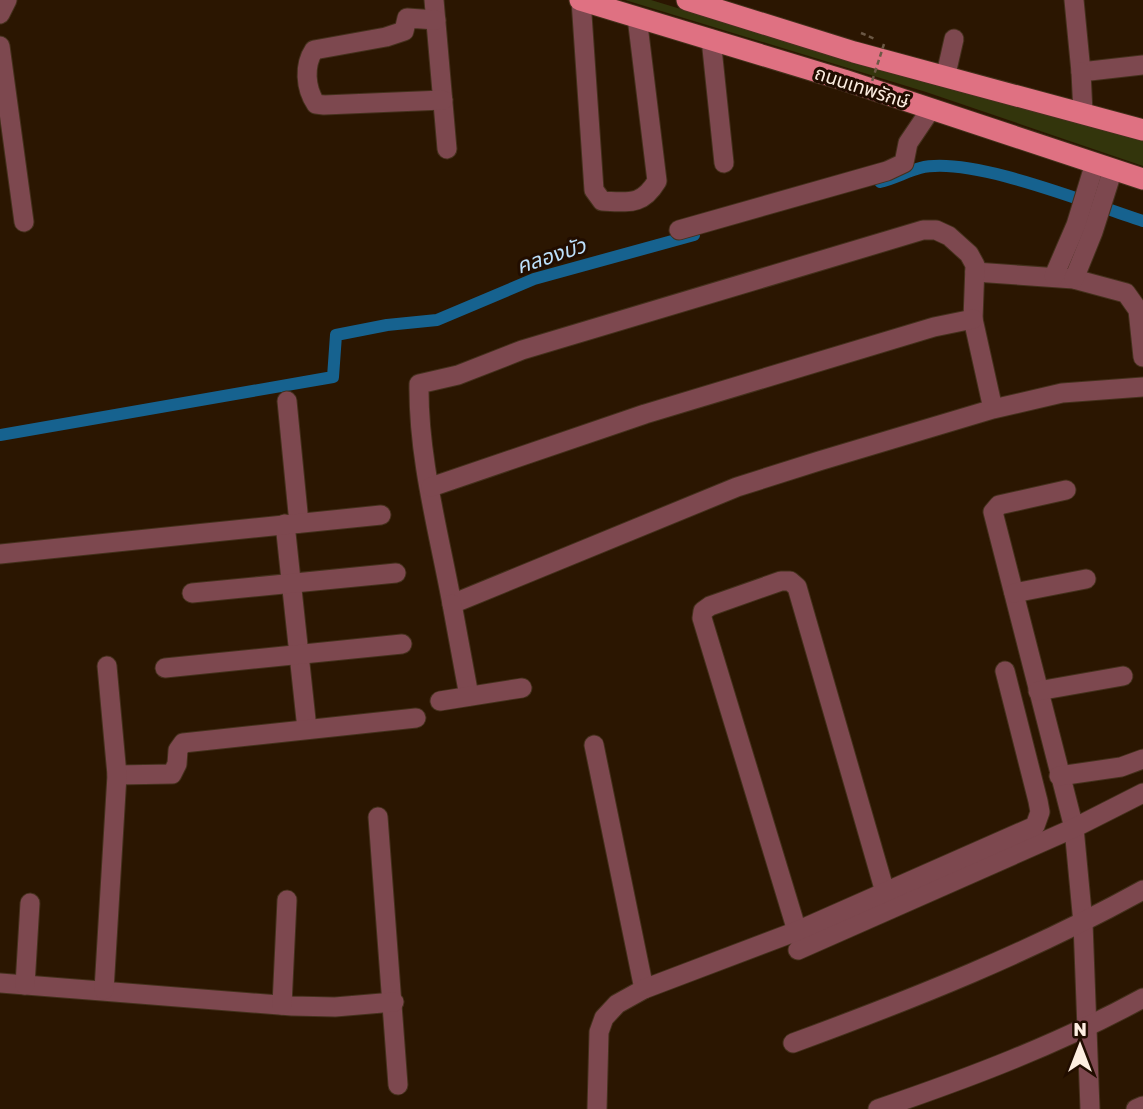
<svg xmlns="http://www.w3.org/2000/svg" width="1143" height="1109" viewBox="0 0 1143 1109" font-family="Rubik,'Noto Sans Thai',sans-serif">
<rect width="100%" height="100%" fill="#2b1601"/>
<path fill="#33350c" d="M 625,0 L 651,0 L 898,75 L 1143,141 L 1143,166 L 926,92 Z"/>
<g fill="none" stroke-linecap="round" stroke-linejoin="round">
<g stroke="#16628f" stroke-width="12">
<path d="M 880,182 C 893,179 908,171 920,168 C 970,155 1090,204 1143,221"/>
<path d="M 0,435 L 333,377 L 336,335 L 387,325 L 437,320 L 534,279 L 694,235"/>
</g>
<defs>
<g id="minor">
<path d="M 434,0 L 447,149"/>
<path d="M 581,0 L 594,190 L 602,201 C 629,202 642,206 657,181 L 637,17"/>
<path d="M 1074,0 L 1081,72 L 1143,65"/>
<path d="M 0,14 L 7,0"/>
<path d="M 436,20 L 407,18 L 404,31 L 386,37 L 314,50 C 304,65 305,88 316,104 L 324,105 L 443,100"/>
<path d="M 711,39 L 724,163"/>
<path d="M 0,46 L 24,222"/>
<path d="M 1081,72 L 1083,113"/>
<path d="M 946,74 L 954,39"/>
<path d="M 679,230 L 887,171 L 904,163 L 908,143 L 931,109"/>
<path d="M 975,272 L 1074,279 L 1126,293 L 1138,310 L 1143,357"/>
<path d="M 1054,276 L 1076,225 L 1095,163"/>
<path d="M 1074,279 L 1093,232 L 1113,169"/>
<path d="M 287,401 L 299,523"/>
<path d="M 993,409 L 973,319 L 975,265 L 969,254 L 949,236 L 936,230 L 923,230 L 522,350 L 458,375 L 419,384 C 418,458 439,533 452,604 L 737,487 L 819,461 L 993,409 L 1062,393 L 1143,387"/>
<path d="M 431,487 L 645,414 L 934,327 L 973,319"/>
<path d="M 1066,490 L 999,505 L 993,512 L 1074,828 L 1083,923 L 1090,1109"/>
<path d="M 285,524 L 307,729"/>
<path d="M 0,554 L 381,515"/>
<path d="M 192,593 L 396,573"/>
<path d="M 1014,593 L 1086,579"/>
<path d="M 452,604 L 469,696"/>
<path d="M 165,668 L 402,644"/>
<path d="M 1038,691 L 1123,676"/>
<path d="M 440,701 L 522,688"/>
<path d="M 594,745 L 644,989"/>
<path d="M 117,775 L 172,774 L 177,764 L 178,750 L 183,743 L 416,718"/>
<path d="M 1059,776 L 1121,767 L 1143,759"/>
<path d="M 378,817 L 398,1085"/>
<path d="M 797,931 L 702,618 L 703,611 L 710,606 L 781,581 L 790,581 L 797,587 L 885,892"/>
<path d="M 798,950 L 1074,828 L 1143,793"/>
<path d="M 0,983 L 292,1006 L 335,1007 L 394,1002"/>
<path d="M 25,985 L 30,903"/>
<path d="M 104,990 L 117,775 L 107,666"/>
<path d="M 282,1005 L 287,900"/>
<path d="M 793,1043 C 913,999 1031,952 1143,890"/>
<path d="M 597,1109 L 599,1032 L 604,1018 L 617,1004 L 644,989 L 797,931 L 1035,826 L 1040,812 L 1038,801 L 1005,671"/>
<path d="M 878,1109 C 969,1078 1059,1044 1143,998"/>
<path d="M 1136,1109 L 1143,1106"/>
</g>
<g id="major">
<path d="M 580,0 L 844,80 L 1143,179"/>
<path d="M 687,0 L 854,52 L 1143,130"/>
</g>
</defs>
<use href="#minor" stroke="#44301c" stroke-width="21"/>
<use href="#major" stroke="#44301c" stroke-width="23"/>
<path stroke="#6b5845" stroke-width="2.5" stroke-dasharray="5 3.5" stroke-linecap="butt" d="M 861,33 L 875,39"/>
<use href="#minor" stroke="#7d484f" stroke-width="19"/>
<use href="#major" stroke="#df7182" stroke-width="21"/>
<path stroke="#6b5845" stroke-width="2.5" stroke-dasharray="5 3.5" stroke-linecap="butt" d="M 867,97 L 884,44"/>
</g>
<g text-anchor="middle" stroke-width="6" stroke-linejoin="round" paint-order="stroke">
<g font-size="19" fill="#fdeee1" stroke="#210d00">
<text transform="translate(862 87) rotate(18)" y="7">ถนนเทพรักษ์</text>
</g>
<g font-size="21" font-style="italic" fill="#bde0fb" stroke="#210d00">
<text transform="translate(551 256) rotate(-18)" y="7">คลองบัว</text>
</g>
</g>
<g transform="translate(1080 1046)" stroke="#210d00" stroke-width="5" paint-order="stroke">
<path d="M0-5L12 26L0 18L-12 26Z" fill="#fdeee1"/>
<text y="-10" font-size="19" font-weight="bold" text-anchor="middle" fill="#fdeee1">N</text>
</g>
</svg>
